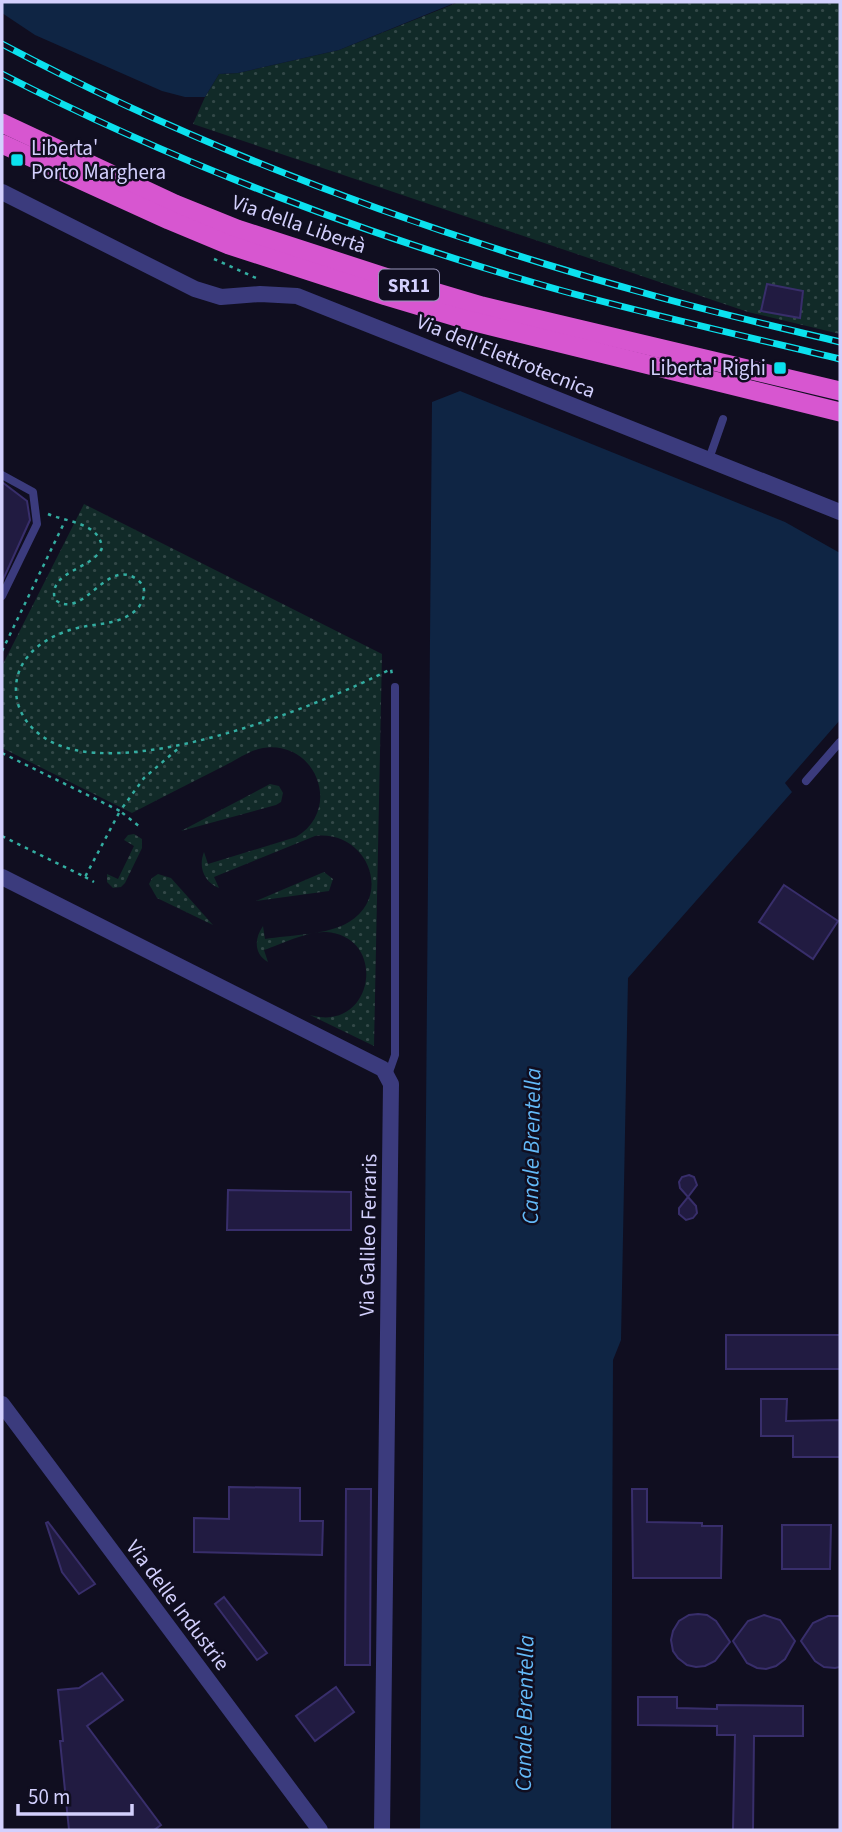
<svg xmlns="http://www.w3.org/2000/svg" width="842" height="1832" viewBox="0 0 842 1832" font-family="'Source Sans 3',sans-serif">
<defs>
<pattern id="grass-dots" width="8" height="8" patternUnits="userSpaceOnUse" patternTransform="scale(1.75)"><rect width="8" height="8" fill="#112a28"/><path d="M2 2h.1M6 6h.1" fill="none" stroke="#334848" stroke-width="1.8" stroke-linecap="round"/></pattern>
</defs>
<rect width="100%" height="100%" fill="#100e20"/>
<g fill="url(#grass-dots)">
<path d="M 459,2 L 840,2 L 840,334 L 748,312 L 193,124 L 205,97 L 219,74 L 238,73 L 339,50 Z"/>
<path d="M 84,504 L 382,654 L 374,1046 L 310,1015 C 374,1034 389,936 326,932 C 307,931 282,944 264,950 L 268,962 C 254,954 254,939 263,926 L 265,939 C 289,935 329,935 349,922 C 394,894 366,830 315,836 L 214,877 L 219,888 C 204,882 198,867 204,852 L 208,864 L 296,837 C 343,809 316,740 263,748 C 250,750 236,760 224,766 C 193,782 162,797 132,813 L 2,748 L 2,666 Z"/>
<path d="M 270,784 L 279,786 L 283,793 L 281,802 L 276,805 L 181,831 Z"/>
<path d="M 134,834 L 142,839 L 142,848 L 125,883 L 121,887 L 113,888 L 107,882 L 107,874 L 118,879 L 134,846 L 124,840 L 128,835 Z"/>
<path d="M 324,872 L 333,879 L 329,891 L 256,901 Z"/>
<path d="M 158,874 L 171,878 L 213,925 L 157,898 L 149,884 L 152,878 Z"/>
</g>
<g fill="#0f2544">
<path d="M 2,2 L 457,2 L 339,50 L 238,73 L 219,74 L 205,97 L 185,97 L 162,91 L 35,35 L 2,13 Z"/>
<path d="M 460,391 L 785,522 L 840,553 L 840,720 L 785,783 L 792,792 L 628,978 L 621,1340 L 613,1360 L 611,1830 L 420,1830 L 432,402 Z"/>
</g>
<g fill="#211b41" stroke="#382e6b" stroke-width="2">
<path d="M 767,284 L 803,291 L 800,318 L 761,311 Z"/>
<path d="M 2,482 L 27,501 L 30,520 L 2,582 Z"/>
<path d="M 784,885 L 838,921 L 813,959 L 759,922 Z"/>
<path d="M 689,1175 L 694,1177 L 697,1185 L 688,1197 L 680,1188 L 679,1182 L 682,1177 Z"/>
<path d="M 228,1190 L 351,1192 L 351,1230 L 227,1230 Z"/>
<path d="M 688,1197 L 696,1206 L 697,1213 L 693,1218 L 686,1220 L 679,1214 L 679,1208 Z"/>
<rect x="726" y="1335" width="114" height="34"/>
<path d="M 761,1399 L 787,1399 L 786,1421 L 840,1420 L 840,1457 L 793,1457 L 793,1436 L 761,1436 Z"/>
<path d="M 229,1487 L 300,1488 L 300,1521 L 323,1521 L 322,1555 L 194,1552 L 194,1518 L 229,1519 Z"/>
<path d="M 346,1489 L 371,1489 L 370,1665 L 345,1665 Z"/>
<path d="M 632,1489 L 647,1489 L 647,1522 L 702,1523 L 702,1526 L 722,1526 L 721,1578 L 633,1578 Z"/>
<path d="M 48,1522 L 95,1584 L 79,1594 L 62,1572 L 46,1523 Z"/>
<path d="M 782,1525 L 831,1525 L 830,1569 L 782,1569 Z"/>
<path d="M 224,1597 L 267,1653 L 257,1660 L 215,1604 Z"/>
<path d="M 698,1614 L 707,1615 L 716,1621 L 730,1642 L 715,1661 L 705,1666 L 696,1667 L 687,1665 L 678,1658 L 673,1651 L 671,1640 L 673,1631 L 679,1621 L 689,1615 Z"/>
<path d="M 764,1615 L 780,1620 L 795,1641 L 785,1659 L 776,1666 L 766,1669 L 757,1668 L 747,1663 L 733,1641 L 748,1621 Z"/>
<path d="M 828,1616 L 840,1616 L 840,1667 L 835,1668 L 824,1667 L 815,1661 L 801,1641 L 813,1623 Z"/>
<path d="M 102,1673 L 123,1700 L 87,1726 L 161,1825 L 154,1830 L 69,1830 L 60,1741 L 63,1741 L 58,1690 L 79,1688 Z"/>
<path d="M 336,1687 L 354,1712 L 315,1741 L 296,1716 Z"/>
<path d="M 638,1697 L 677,1697 L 677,1708 L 717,1709 L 717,1705 L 803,1706 L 803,1736 L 754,1736 L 753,1830 L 733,1830 L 735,1735 L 717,1735 L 717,1726 L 638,1725 Z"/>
</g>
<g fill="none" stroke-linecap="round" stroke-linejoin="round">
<g stroke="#33ada1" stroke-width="2.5" stroke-dasharray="3.5 5" stroke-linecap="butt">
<path d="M 214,259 L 256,278"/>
<path d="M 48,514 C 67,522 100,523 102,548 C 92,570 47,571 55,600 C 60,603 64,605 70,604 C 92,601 110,563 135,578 C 139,580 144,586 144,590 C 145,597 141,605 137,609 C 122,624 101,623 82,627 C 50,633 14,655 16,692 C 17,710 27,726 42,736 C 113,789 319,706 391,669 L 392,675"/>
<path d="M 2,651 L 65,521"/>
<path d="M 2,753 L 120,811 L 144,778 L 180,747"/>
<path d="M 2,836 L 85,877 L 120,811 L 140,827"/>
<path d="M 85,877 L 94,882"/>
</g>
<g stroke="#3b3b7d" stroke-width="8">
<path d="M 709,459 L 723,419"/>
<path d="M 2,475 L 33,492 L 37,524 L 2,596"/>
<path d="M 806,781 L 840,742"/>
<path d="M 388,1075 L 395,1055 L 395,687"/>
</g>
<g stroke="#3b3b7d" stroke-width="16">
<path d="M 2,192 L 195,289 L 221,297 L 260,294 L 297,296 L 840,512"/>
<path d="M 2,877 L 383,1069 L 391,1084 L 382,1830"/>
<path d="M 2,1404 L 320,1830"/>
</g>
<g stroke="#d756d0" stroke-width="19">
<path d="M 2,123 L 175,204 L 237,229 L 391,279 L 482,306 L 840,391"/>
<path d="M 2,144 L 169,220 L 229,245 L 386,296 L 463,319 L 840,412"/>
</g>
<defs>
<g id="rail">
<path d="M 2,44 C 208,153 430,234 655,296 C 716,313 778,327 840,342"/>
<path d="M 2,74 C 177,164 374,238 563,291 C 655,316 748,337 840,359"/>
</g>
</defs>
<use href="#rail" stroke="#0be1ee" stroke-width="7"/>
<use href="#rail" stroke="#100e20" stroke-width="4.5" stroke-dasharray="13" stroke-linecap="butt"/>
</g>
<g fill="#0be1ee" stroke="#100e20" stroke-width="2.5">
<rect x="10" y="153" width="14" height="14" rx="3.5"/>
<rect x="773" y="361" width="14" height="14" rx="3.5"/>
</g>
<g text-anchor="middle" stroke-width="5" stroke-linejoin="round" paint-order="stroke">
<rect fill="#100e20" stroke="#9896bb" stroke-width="2" x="379" y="269.5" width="60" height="31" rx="5"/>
<g font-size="19" font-weight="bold" fill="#d3d0fd">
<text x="409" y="292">SR11</text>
</g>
<g font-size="21" fill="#d3d0fd" stroke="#100e20" text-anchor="start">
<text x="31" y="155">Liberta'<tspan x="31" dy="24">Porto Marghera</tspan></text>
<text x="766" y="375" text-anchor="end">Liberta' Righi</text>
</g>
<g font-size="21" fill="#d3d0fd" stroke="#100e20">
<text transform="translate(299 224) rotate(19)" y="7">Via della Libertà</text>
<text transform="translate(506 356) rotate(22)" y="7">Via dell'Elettrotecnica</text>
<text transform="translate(368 1235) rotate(-89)" y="7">Via Galileo Ferraris</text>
<text transform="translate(178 1605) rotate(53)" y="7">Via delle Industrie</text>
</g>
<g font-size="23" font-style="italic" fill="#63b9f8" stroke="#100e20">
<text transform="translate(531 1146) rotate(-89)" y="8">Canale Brentella</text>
<text transform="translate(524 1713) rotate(-89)" y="8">Canale Brentella</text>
</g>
</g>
<rect width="842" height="1832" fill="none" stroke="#d3d0fd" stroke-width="7"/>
<path d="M18 1804v10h114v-10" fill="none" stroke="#d3d0fd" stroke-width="3.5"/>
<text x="28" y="1804" font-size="21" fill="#d3d0fd" stroke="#100e20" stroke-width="5" paint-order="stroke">50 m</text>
</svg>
